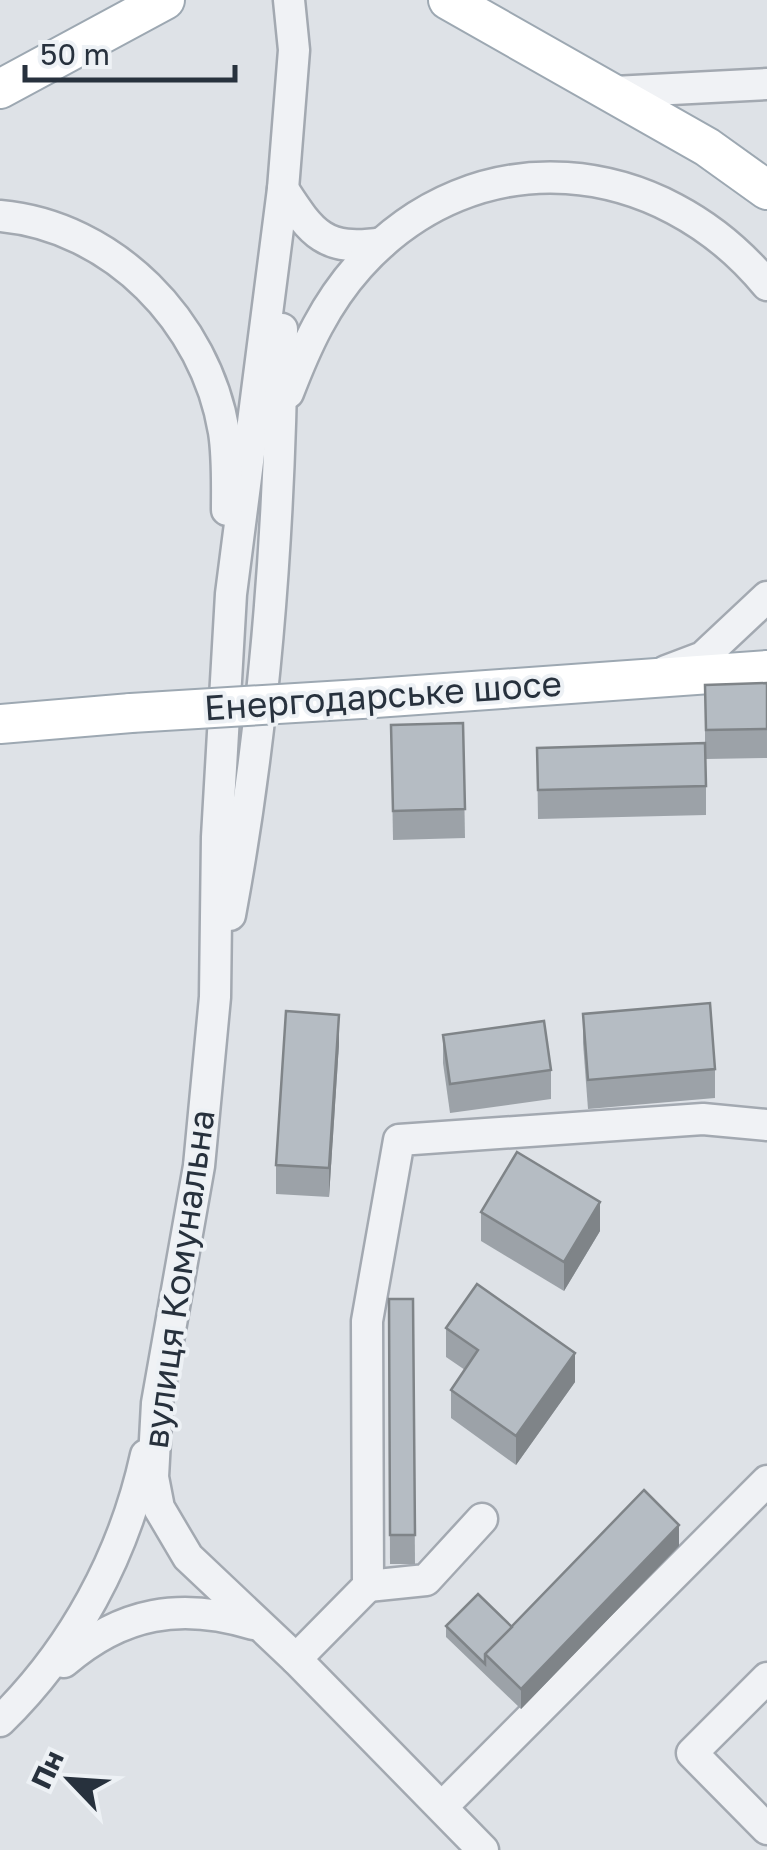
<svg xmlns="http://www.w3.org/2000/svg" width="767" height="1850" viewBox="0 0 767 1850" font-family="'Golos Text',sans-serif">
<rect width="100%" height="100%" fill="#dee2e7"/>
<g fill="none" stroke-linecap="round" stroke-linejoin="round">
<defs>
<g id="minor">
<path d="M 289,0 L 294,50 L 283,189 L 231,594 L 217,837 L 215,997 L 199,1166 L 157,1403 L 153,1477 L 159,1508 L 188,1557 L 296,1659 L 483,1850"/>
<path d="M 614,92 L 767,84"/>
<path d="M 283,189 C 312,234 325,252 382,243"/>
<path d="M 0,216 C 113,226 206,322 224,432 C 228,457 227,484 227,510"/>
<path d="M 288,393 C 306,346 325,304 359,266 C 476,136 660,155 767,285"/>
<path d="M 666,671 L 703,657 L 767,597"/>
<path d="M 230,915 C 266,722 280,525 282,329"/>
<path d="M 368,1586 L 426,1580 L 482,1519"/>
<path d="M 296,1659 L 368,1586 L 367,1321 L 399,1140 L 703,1119 L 767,1125"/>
<path d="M 64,1662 C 122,1612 181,1602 253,1624"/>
<path d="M 767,1678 L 692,1753 L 767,1829"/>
<path d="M 0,1721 C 73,1650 124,1556 146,1455"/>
<path d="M 442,1807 L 767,1481"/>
</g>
<g id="major">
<path d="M 448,0 L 707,147 L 767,190"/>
<path d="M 0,89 L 165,0"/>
<path d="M 361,699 L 767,670"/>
<path d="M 0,724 L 131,713"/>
</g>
</defs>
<use href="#minor" stroke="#a3a9b1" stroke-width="35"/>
<use href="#major" stroke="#9da8b2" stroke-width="42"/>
<use href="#minor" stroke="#f0f2f5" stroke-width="30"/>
<use href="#major" stroke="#fff" stroke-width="38"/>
<defs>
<path id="major-bridge" d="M 131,713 L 361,699"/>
</defs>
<use href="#major-bridge" stroke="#9da8b2" stroke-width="42" stroke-linecap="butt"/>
<use href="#major-bridge" stroke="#fff" stroke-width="38"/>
</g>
<g fill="#9ca2a8">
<path d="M 767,683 L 767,758 L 706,759 L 706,815 L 538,819 L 537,748 L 705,743 L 705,685 Z"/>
<path d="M 463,723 L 465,838 L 393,840 L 391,725 Z"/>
<path d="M 583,1014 L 715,1069 L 715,1098 L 588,1109 L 583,1043 Z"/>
<path d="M 443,1035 L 551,1070 L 551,1099 L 450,1113 L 443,1063 Z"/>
<path d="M 339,1044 L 329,1197 L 276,1194 L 276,1165 Z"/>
<path d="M 481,1212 L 600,1231 L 564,1291 L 481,1241 Z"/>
<path d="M 389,1299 L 413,1299 L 415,1564 L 390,1564 Z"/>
<path d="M 446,1328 L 575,1382 L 516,1465 L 451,1418 L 451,1390 L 465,1370 L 446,1357 Z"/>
<path d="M 679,1546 L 521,1709 L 446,1637 L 446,1626 L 512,1627 Z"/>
</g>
<g fill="#7f8488">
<path d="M 339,1015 L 339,1044 L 329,1197 L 329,1168 Z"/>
<path d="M 600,1202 L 600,1231 L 564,1291 L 564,1262 Z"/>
<path d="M 575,1353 L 575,1382 L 516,1465 L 516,1436 Z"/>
<path d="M 679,1525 L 679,1546 L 521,1709 L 521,1689 Z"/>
</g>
<g fill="#b5bcc3" stroke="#7f8488" stroke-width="2.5">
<path d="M 767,683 L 767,729 L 706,730 L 705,685 Z"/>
<path d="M 463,723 L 465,809 L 393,811 L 391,725 Z"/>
<path d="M 705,743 L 706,786 L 538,790 L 537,748 Z"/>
<path d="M 710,1003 L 715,1069 L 588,1080 L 583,1014 Z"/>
<path d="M 286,1011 L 339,1015 L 329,1168 L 276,1165 Z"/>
<path d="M 544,1021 L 551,1070 L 450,1084 L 443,1035 Z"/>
<path d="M 517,1152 L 600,1202 L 564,1262 L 481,1212 Z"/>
<path d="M 477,1284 L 575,1353 L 516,1436 L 451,1390 L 478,1350 L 446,1328 Z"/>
<path d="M 389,1299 L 413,1299 L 415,1535 L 390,1535 Z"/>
<path d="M 644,1490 L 679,1525 L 521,1689 L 485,1654 Z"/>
<path d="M 478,1594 L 512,1627 L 485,1654 L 485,1664 L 446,1626 Z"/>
</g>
<g text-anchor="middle" stroke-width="8" stroke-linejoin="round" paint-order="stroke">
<g font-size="35" fill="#27313d" stroke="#edf1f5">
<text transform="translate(383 696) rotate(-4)" y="12">Енергодарське шосе</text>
<text transform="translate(179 1279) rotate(-82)" y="12">вулиця Комунальна</text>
</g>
</g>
<g transform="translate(70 1780) rotate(295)" stroke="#edf1f5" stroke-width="8" paint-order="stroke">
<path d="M0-8L18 38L0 25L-18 38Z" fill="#27313d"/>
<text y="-15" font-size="28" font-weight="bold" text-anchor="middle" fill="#27313d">Пн</text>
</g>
<path d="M25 65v15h210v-15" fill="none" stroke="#27313d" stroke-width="5"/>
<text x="40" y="65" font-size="30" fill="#27313d" stroke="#edf1f5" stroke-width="8" paint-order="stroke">50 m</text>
</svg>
